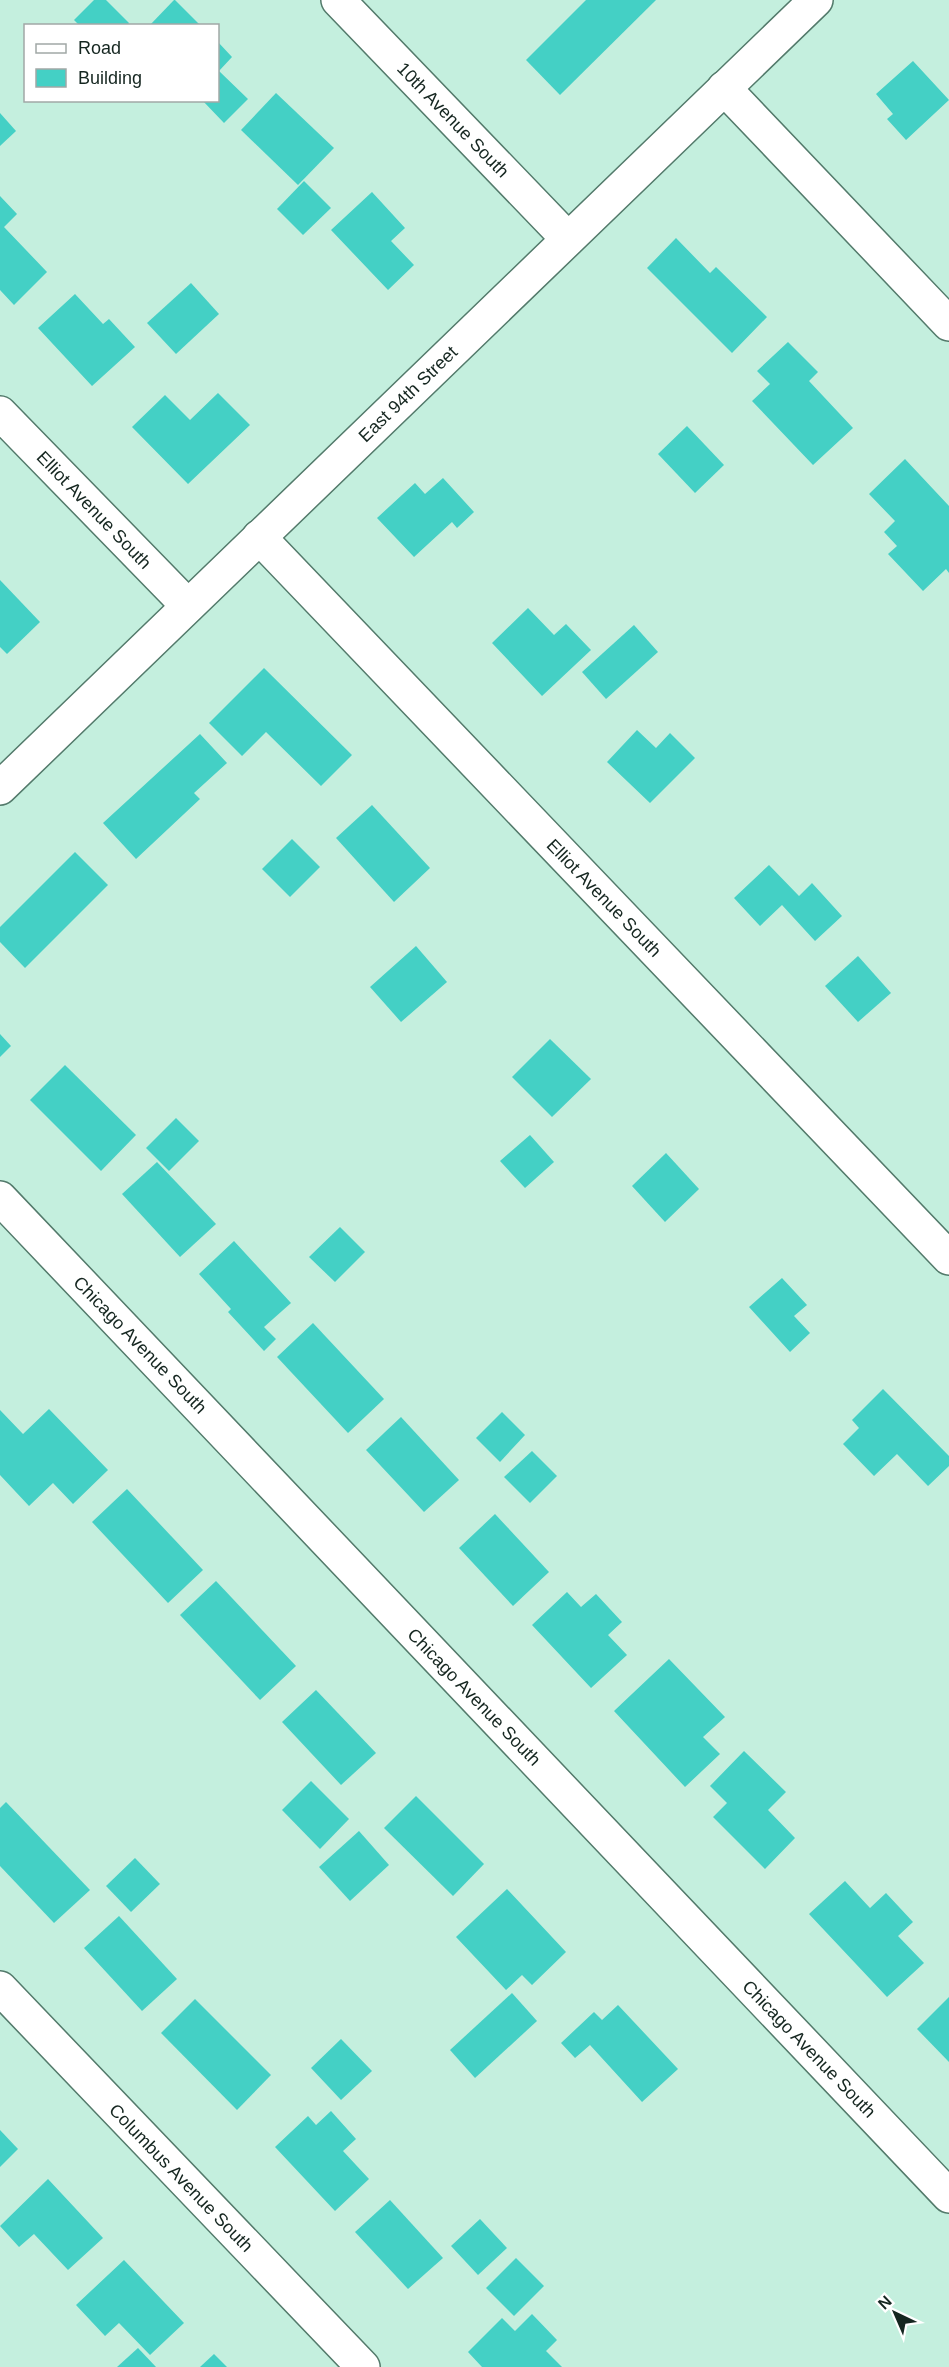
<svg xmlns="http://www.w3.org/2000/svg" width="949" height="2367" viewBox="0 0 949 2367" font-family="Arial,sans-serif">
<rect width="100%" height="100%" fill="#c4efde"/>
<g fill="#44d0c5">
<path d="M 94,0 L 106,0 L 129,23 L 127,26 L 80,26 L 74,20 Z"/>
<path d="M 175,0 L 201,26 L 149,26 L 174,0 Z"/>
<path d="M 586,0 L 656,0 L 560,95 L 526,60 Z"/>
<path d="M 218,42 L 232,57 L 219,71 L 248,99 L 224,123 L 202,100 L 218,100 Z"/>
<path d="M 913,61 L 949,100 L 906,140 L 887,119 L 893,114 L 876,94 Z"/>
<path d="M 276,93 L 334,148 L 298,185 L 241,130 Z"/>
<path d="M 0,113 L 16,131 L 0,146 Z"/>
<path d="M 304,181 L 331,208 L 303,235 L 277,209 Z"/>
<path d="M 372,192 L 405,228 L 391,241 L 414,265 L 388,290 L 331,230 Z"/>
<path d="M 0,196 L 17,214 L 4,227 L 47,272 L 14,305 L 0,290 Z"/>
<path d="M 676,238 L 710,273 L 716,267 L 767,317 L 732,353 L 647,268 Z"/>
<path d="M 191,283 L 219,314 L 176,354 L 147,323 Z"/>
<path d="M 75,294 L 103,324 L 109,319 L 135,347 L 92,386 L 38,328 Z"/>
<path d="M 788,342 L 818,372 L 809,381 L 853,428 L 813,465 L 752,401 L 770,384 L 757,371 Z"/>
<path d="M 218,393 L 250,425 L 188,484 L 132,427 L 165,395 L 190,420 Z"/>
<path d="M 687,426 L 724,465 L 695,493 L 658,454 Z"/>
<path d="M 905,459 L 949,506 L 949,573 L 946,569 L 923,591 L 888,554 L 897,546 L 884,532 L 895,521 L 869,494 Z"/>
<path d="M 443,478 L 474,512 L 457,528 L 452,522 L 414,557 L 377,518 L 415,483 L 425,494 Z"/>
<path d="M 0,580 L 40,622 L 7,654 L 0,647 Z"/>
<path d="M 528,608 L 554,635 L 566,624 L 591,650 L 542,696 L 492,643 Z"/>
<path d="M 634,625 L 658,652 L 606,699 L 582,672 Z"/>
<path d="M 264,668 L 352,755 L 321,786 L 266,732 L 242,756 L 209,723 Z"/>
<path d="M 637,730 L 656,748 L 670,733 L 695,758 L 650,803 L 607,762 Z"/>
<path d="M 200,734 L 227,763 L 194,793 L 200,799 L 136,859 L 103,823 Z"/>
<path d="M 372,805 L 430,868 L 394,902 L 336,838 Z"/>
<path d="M 292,839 L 320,867 L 290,897 L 262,869 Z"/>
<path d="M 75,852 L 108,885 L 25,968 L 0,942 L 0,927 Z"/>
<path d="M 769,865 L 799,896 L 812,883 L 842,916 L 815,941 L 782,905 L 760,926 L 734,898 Z"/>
<path d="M 416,946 L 447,982 L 401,1022 L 370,987 Z"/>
<path d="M 858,956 L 891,993 L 858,1022 L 825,986 Z"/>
<path d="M 0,1034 L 11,1046 L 0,1057 Z"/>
<path d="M 550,1039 L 591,1079 L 552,1117 L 512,1077 Z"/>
<path d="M 65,1065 L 136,1135 L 101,1171 L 30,1100 Z"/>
<path d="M 176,1118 L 199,1141 L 169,1171 L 146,1148 Z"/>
<path d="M 530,1135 L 554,1162 L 525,1188 L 500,1161 Z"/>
<path d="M 666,1153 L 699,1189 L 665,1222 L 632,1186 Z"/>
<path d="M 157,1162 L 216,1224 L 180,1257 L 122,1194 Z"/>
<path d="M 340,1227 L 365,1252 L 335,1282 L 309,1257 Z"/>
<path d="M 234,1241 L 291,1303 L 264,1327 L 276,1339 L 264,1351 L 228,1312 L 231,1309 L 199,1274 Z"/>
<path d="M 782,1278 L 807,1305 L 794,1316 L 810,1333 L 790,1352 L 749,1307 Z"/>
<path d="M 313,1323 L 384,1399 L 348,1433 L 277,1357 Z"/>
<path d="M 883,1389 L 949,1456 L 949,1466 L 928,1486 L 897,1454 L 874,1476 L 843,1444 L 859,1428 L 852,1420 Z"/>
<path d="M 49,1409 L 108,1470 L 73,1504 L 53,1483 L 29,1506 L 0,1475 L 0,1410 L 23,1434 Z"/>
<path d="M 502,1412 L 525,1435 L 500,1462 L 476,1438 Z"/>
<path d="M 401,1417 L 459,1480 L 424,1512 L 366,1450 Z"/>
<path d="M 532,1451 L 557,1476 L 530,1503 L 504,1477 Z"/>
<path d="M 127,1489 L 203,1570 L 168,1603 L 92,1522 Z"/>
<path d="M 495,1514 L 549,1572 L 513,1606 L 459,1548 Z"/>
<path d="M 216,1581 L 296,1666 L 260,1700 L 180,1615 Z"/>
<path d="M 567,1592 L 581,1607 L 596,1594 L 622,1622 L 608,1635 L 627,1655 L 591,1688 L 532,1625 Z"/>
<path d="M 669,1659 L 725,1717 L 703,1737 L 720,1754 L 685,1787 L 614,1711 Z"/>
<path d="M 316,1690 L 376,1753 L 341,1785 L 282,1722 Z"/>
<path d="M 744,1751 L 786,1792 L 768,1810 L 795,1838 L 765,1869 L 713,1817 L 727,1803 L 710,1786 Z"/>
<path d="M 311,1781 L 349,1819 L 320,1849 L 282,1810 Z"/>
<path d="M 416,1796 L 484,1864 L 453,1896 L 384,1828 Z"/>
<path d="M 6,1802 L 90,1890 L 54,1923 L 0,1866 L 0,1808 Z"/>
<path d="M 359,1831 L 389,1865 L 350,1901 L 319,1867 Z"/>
<path d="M 135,1858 L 160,1884 L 131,1912 L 106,1886 Z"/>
<path d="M 845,1881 L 870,1908 L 886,1893 L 913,1922 L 898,1936 L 924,1963 L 887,1997 L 809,1914 Z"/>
<path d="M 507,1889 L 566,1952 L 532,1985 L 522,1975 L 506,1990 L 456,1937 Z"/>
<path d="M 119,1916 L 177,1979 L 142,2011 L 84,1948 Z"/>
<path d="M 512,1993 L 537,2021 L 475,2078 L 450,2050 Z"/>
<path d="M 949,1997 L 949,2062 L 917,2029 Z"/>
<path d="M 195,1999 L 271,2075 L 237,2110 L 161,2033 Z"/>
<path d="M 618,2005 L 678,2069 L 642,2102 L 590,2045 L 575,2058 L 561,2043 L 594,2012 L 602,2020 Z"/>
<path d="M 341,2039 L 372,2071 L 341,2100 L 311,2068 Z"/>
<path d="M 331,2111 L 356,2139 L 343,2151 L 369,2179 L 335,2211 L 275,2147 L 308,2116 L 316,2125 Z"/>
<path d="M 0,2130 L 18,2149 L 0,2167 Z"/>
<path d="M 48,2179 L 103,2238 L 68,2270 L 34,2234 L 19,2247 L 0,2226 Z"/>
<path d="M 390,2200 L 443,2258 L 408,2289 L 355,2232 Z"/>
<path d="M 480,2219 L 507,2248 L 478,2275 L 451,2246 Z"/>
<path d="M 516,2258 L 544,2286 L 514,2316 L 486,2288 Z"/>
<path d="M 124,2260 L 184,2323 L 150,2355 L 119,2323 L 105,2336 L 76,2305 Z"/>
<path d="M 532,2314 L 557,2340 L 546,2351 L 562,2367 L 482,2367 L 468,2352 L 502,2318 L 515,2331 Z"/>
<path d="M 138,2348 L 156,2367 L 117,2367 Z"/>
<path d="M 214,2354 L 227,2367 L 200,2367 Z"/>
</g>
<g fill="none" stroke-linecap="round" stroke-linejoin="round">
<defs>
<g id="minor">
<path d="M 338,0 L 568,239"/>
<path d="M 724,88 L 949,324"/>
<path d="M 0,413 L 188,606"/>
<path d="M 259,537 L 949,1258"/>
<path d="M 0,788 L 816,0"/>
<path d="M 0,1198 L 949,2196"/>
<path d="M 0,1988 L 363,2367"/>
</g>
</defs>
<use href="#minor" stroke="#537a6b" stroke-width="36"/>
<use href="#minor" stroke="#fff" stroke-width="33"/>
</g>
<g text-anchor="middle" stroke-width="5" stroke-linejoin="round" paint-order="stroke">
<g font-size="18" fill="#152620" stroke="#fff">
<text transform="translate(453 120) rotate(46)" y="6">10th Avenue South</text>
<text transform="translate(408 394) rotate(-44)" y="6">East 94th Street</text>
<text transform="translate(94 510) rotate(46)" y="6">Elliot Avenue South</text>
<text transform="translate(604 898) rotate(46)" y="6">Elliot Avenue South</text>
<text transform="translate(140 1345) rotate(46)" y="6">Chicago Avenue South</text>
<text transform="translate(474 1697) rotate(46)" y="6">Chicago Avenue South</text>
<text transform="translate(809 2049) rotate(46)" y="6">Chicago Avenue South</text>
<text transform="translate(181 2178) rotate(46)" y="6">Columbus Avenue South</text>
</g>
</g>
<rect x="24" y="24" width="195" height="78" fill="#ffffff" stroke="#a1a8a6" stroke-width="1.5"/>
<rect x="36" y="44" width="30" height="9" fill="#ffffff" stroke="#a1a8a6" stroke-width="1.5"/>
<text x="78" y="54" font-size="18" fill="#152620">Road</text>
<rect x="36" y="69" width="30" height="18" fill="#44d0c5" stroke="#a1a8a6" stroke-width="1.5"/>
<text x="78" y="84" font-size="18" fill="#152620">Building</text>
<g transform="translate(895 2313) rotate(316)" stroke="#ffffff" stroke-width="4.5" paint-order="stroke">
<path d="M0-4.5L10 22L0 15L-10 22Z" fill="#152620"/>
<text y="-9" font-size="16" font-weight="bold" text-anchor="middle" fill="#152620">N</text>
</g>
</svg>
